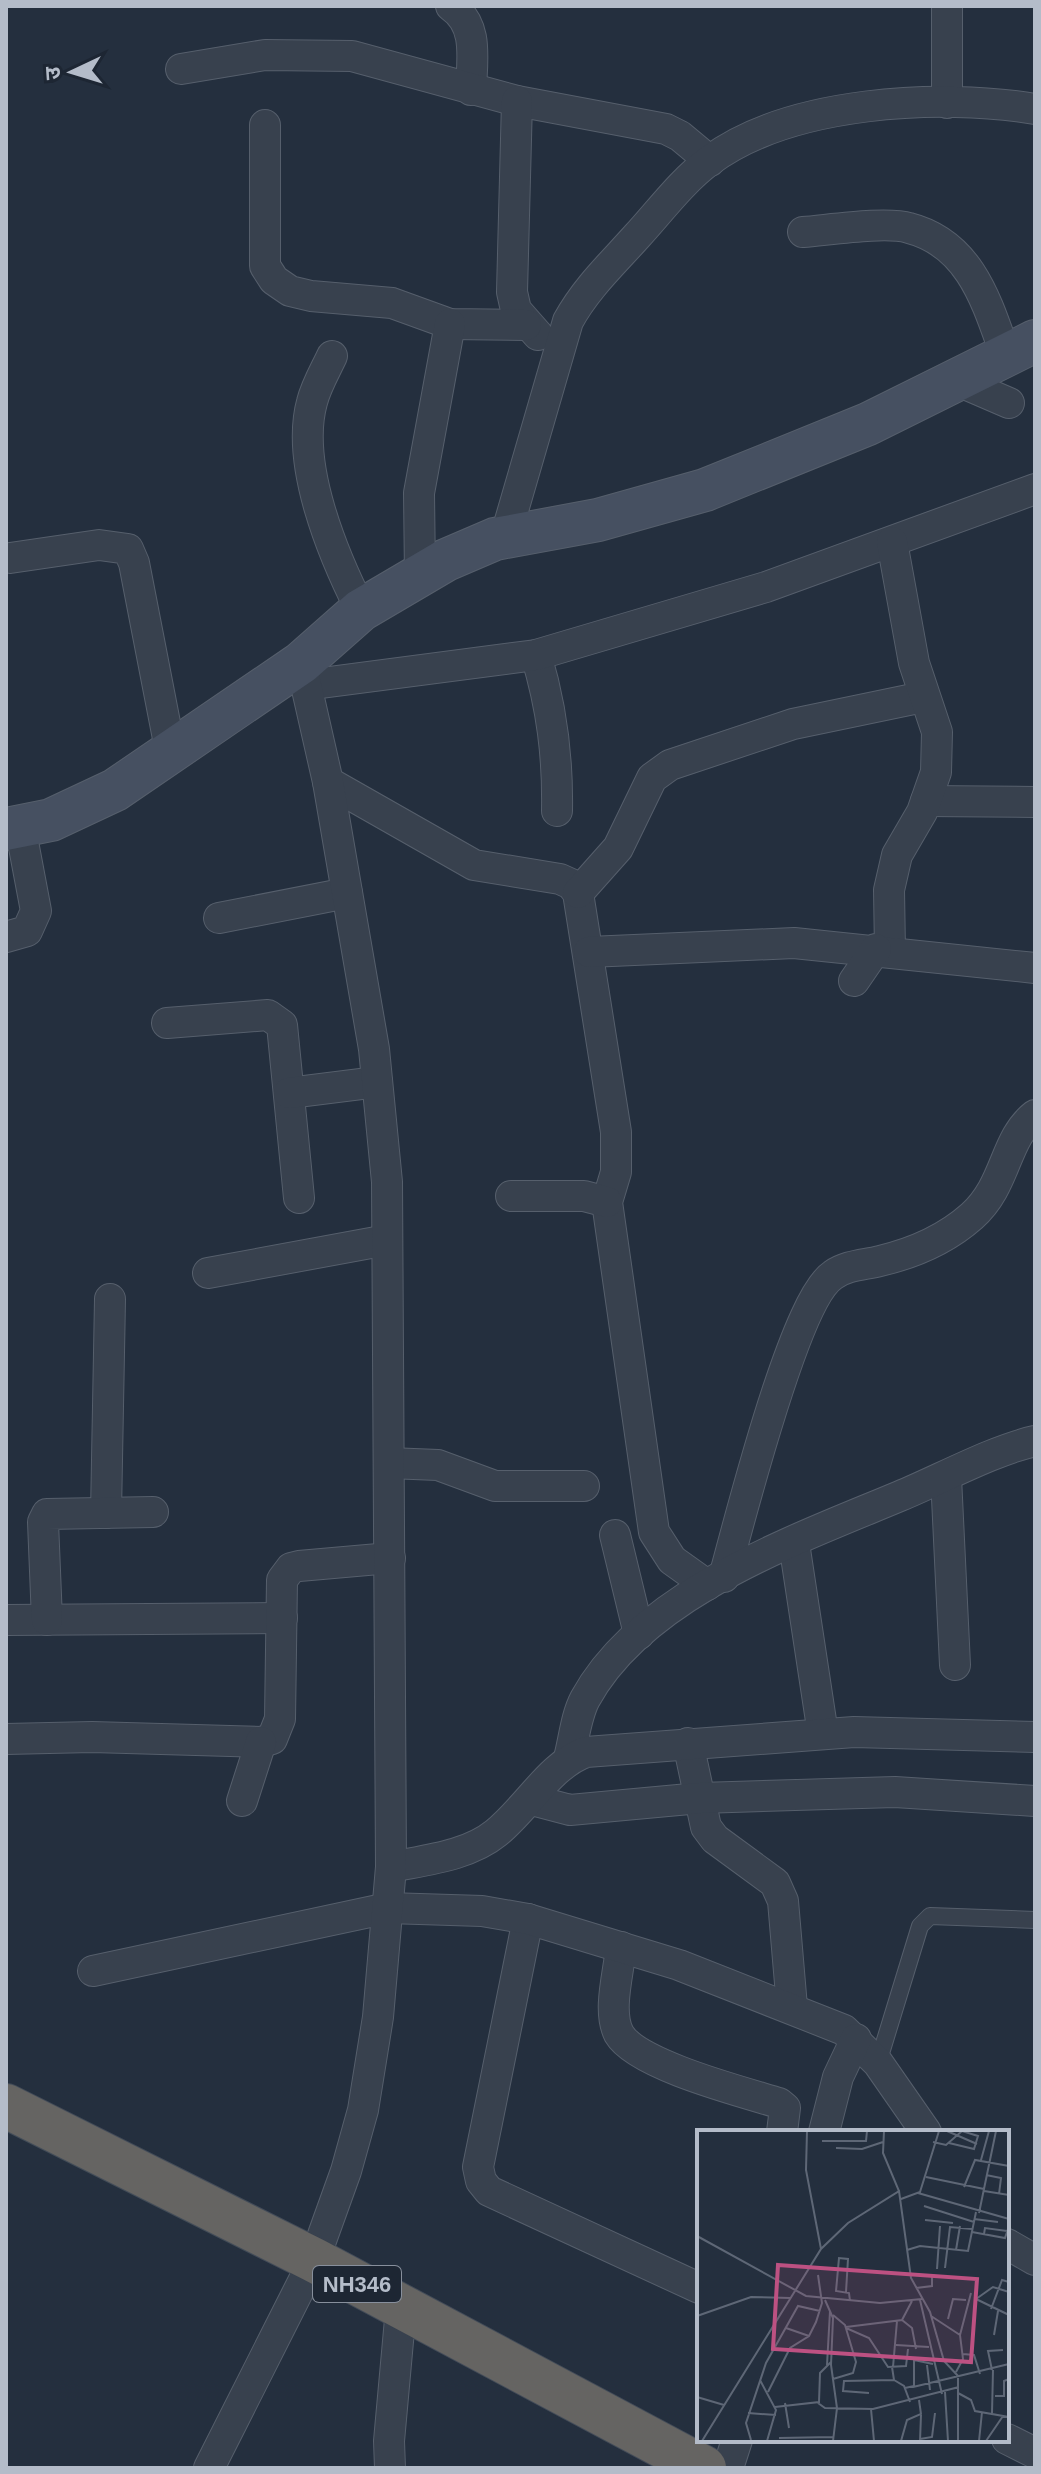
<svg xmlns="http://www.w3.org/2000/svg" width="1041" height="2474" viewBox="0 0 1041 2474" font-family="Helvetica,'Noto Sans Devanagari',sans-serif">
<rect width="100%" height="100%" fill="#242f3e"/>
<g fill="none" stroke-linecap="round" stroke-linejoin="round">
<defs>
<path id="service" d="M 878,2063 L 920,1926 L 930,1916 L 1035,1920"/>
<g id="minor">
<path d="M 451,6 C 479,25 472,59 471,90"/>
<path d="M 181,69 L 265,55 L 352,56 L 517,101 L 666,129 L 680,136 L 710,161"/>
<path d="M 517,101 L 512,292 L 516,310 L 538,335"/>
<path d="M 947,103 L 947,6"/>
<path d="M 265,125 L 265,266 L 274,280 L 290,291 L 311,296 L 392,303 L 450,324 L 526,325"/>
<path d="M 803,232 C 829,230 886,221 909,228 C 971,244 987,303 1006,356"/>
<path d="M 332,356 C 325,371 316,386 312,402 C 295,464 333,555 361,610"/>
<path d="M 958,381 L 1009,403"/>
<path d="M 505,538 L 568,321 C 586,288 612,264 637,236 C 660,211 682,181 709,161 C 789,101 940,93 1035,109"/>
<path d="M 10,558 L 99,545 L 128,549 L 134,563 L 171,754"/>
<path d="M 420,575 L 419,493 L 450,324"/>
<path d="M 536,655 C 552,708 558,756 557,811"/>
<path d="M 306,685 L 536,655 L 766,587 L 1035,489"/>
<path d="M 328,782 L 474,865 L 560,879 L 571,884 L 578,893 L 616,1132 L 616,1172 L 607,1202 L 654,1532 L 672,1560 L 707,1585"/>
<path d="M 926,801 L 1035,802"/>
<path d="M 578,893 L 618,848 L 652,778 L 670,765 L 793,724 L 923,697"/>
<path d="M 219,918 L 347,893"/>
<path d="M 6,937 L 27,931 L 36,911 L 20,826"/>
<path d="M 890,951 L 889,890 L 897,855 L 922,812 L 936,772 L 937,732 L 914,663 L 892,542"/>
<path d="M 589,952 L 794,943 L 1035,968"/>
<path d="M 854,981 L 876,949"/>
<path d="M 167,1023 L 268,1015 L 282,1025 L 299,1198"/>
<path d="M 289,1093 L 377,1082"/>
<path d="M 511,1196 L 584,1196 L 607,1202"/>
<path d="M 208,1273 L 387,1240"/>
<path d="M 389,1463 L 438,1465 L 495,1486 L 584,1486"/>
<path d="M 946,1477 L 955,1665"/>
<path d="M 106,1513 L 110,1299"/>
<path d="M 615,1535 L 639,1634"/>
<path d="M 794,1543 L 823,1734"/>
<path d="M 724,1577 C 739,1523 794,1301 833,1275 C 847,1265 864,1265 880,1261 C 914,1253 945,1240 972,1216 C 1007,1185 1004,1139 1035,1115"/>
<path d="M 6,1620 L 282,1618"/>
<path d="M 47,1620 L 43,1522 L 47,1514 L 153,1512"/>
<path d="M 6,1739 L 92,1737 L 261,1742 L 272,1739 L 280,1719 L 282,1580 L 291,1568 L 299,1566 L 390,1558"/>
<path d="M 688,1743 L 706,1827 L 715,1839 L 775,1883 L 783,1901 L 792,2007"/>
<path d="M 569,1758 C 574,1739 576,1716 585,1699 C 642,1594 795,1540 900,1496 C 941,1479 994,1450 1035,1441"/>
<path d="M 532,1800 L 570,1810 L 700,1798 L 895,1792 L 1035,1801"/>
<path d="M 242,1801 L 261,1742"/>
<path d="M 391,1867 C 425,1860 468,1856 496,1833 C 527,1808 551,1764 586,1752 L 854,1732 L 1035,1737"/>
<path d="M 528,1919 L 478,2167 L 481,2181 L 489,2191 L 699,2288"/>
<path d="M 621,1947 C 619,1972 607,2011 619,2034 C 637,2065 743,2092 779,2103 L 785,2108 L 782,2132"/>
<path d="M 93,1971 L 388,1908 L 482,1911 L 528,1919 L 679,1965 L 844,2030 L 878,2063 L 926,2132"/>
<path d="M 824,2132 L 838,2077 L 856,2039"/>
<path d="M 1007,2244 L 1035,2260"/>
<path d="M 1007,2439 L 1035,2453"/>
<path d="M 209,2468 L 314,2260 L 346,2171 L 363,2110 L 378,2017 L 391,1867 L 387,1182 L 374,1049 L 328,782 L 301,663"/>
<path d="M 390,2468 L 389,2441 L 401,2308"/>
<path d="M 728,2468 L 737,2440"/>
</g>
<path id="secondary" d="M 6,829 L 51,820 L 115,790 L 301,663 L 361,610 L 446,560 L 495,539 L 598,520 L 705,490 L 868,424 L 1035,341"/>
<path id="trunk" d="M 6,2106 L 314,2260 L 704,2468"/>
</defs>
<use href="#service" stroke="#565f6c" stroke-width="18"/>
<use href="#minor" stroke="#565f6c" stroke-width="32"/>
<use href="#secondary" stroke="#565f6c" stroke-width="44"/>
<use href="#trunk" stroke="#434c59" stroke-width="46"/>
<use href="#service" stroke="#38414e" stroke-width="16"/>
<use href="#minor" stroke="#38414e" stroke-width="30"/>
<use href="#secondary" stroke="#465061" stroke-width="42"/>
<use href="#trunk" stroke="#656462" stroke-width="44"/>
</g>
<g text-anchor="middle" stroke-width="7" stroke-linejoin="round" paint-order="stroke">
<rect fill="#1d2633" stroke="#878f9c" stroke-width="2" x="313" y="2266" width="88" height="36" rx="6"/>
<g font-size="22" font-weight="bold" fill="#b4bcc9">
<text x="357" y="2292">NH346</text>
</g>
</g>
<g transform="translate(697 2130)">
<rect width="312" height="312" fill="#242f3e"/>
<path fill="none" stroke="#5e6776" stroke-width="2" d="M 110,1 L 109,40 L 124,119M 250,1 L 280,14M 125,11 L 169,11 L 170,1M 236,12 L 249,15 L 265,1 L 281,6 L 277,19 L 252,13M 139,18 L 165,19 L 186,12M 284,30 L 292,1M 289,45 L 304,48 L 302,64M 229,47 L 287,59M 267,57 L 278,30 L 312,36M 202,61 L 214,148 L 233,182 L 247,231 L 261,246 L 261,311M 287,61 L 312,65M 221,63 L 312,89M 204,69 L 223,62 L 242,1M 227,76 L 277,92M 282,83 L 299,1M 277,89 L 301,92M 228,90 L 256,93M 275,102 L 308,108 L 312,96M 287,104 L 288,98 L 310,101M 0,106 L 109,166 L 183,173 L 225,169M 210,120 L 223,116 L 271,121 L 279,82M 259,120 L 263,96M 248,138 L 253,97 L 275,99M 240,139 L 243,96M 219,158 L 235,156 L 235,147M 149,162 L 151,129 L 142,128 L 139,161 L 152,163 L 153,171M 312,162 L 296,157 L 279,169 L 312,185M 128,170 L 136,188 L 134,235 L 140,278 L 136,311M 223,170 L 245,264M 294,179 L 305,150 L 312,152M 136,185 L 148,195 L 159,232 L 156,243 L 136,249M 0,186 L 54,167 L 93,168M 234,186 L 263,205 L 266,229 L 259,242M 251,189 L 256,169 L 269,170M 205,190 L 215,198 L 219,219M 149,197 L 205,190 L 215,171M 89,198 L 112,206M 149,198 L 172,208 L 191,237 L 209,236 L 211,219M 263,205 L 274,163M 297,205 L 301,181M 199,215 L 232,217M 266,224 L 277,225 L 283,244M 130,235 L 133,181M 230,235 L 233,260M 195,237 L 197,250 L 207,256 L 213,272M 196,237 L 200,191M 295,240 L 291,221 L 306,220M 63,250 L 79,280 L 70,311M 216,257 L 312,234M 208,258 L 217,256 L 217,230 L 236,234M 71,262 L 93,218 L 112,206 L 119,192 L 125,173 L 121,145M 248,262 L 251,311M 172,263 L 146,261 L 147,251 L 197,250M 261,263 L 274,270 L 278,281 L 312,287M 298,266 L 307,266 L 307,251 L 312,249M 0,267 L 27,275M 88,273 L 92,298M 121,273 L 128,278 L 176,279 L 262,257M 78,277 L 122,272 L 123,243 L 134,232M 174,279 L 177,311M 51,283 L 79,285M 295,283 L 296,240M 82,308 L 136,307M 223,309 L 235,307 L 238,283M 54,310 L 49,293 L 69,233 L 101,176 L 123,181M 5,311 L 124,119 L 151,93 L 202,61 L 186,23 L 187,1M 204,311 L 210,290 L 224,284 L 222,270M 223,311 L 224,285M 282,311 L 285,282M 289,311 L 306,286"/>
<path fill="#bd5182" fill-opacity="0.15" stroke="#bd5182" stroke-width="4" d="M 81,135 L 280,149 L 274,232 L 76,219 Z"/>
<rect width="312" height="312" fill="none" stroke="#b4bcc9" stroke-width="4"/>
</g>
<rect width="1041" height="2474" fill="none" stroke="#b4bcc9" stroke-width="16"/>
<g transform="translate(72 72) rotate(266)" stroke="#1d2633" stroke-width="6" paint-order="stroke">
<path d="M0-6L14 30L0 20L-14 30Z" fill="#b4bcc9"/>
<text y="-12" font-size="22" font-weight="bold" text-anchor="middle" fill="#b4bcc9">उ</text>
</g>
</svg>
